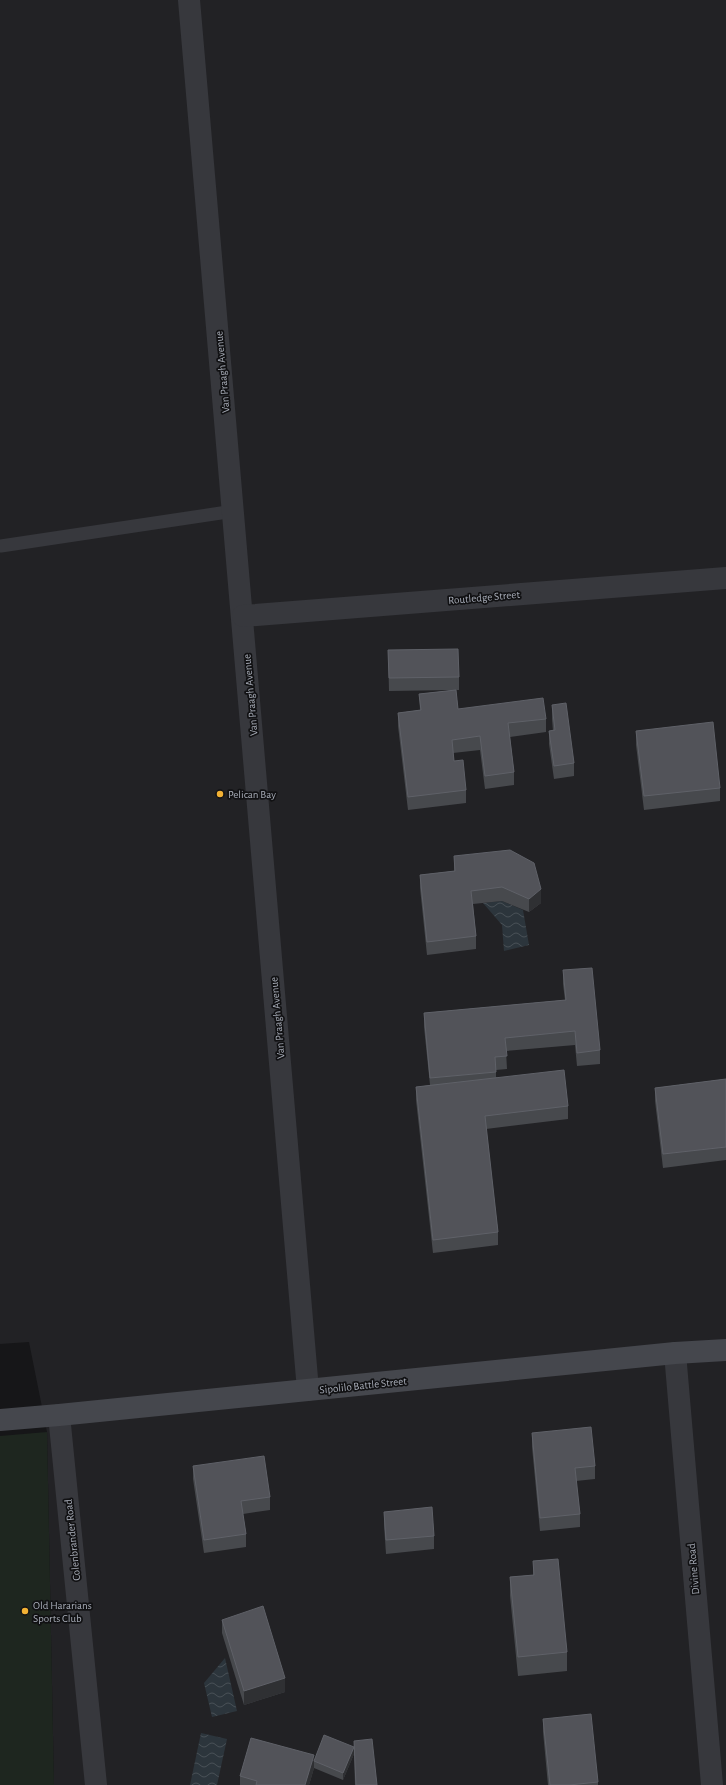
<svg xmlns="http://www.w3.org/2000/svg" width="726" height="1785" viewBox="0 0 726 1785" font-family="'Alegreya Sans',sans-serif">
<defs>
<pattern id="water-waves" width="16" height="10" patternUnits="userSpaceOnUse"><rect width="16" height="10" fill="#2c353c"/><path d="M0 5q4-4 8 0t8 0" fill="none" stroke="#485056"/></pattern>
</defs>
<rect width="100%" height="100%" fill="#161618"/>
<path fill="#222225" d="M 0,0 L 726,0 L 726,1785 L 54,1785 L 47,1432 L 29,1342 L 0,1344 Z"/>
<path fill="#1e261f" d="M 47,1432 L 54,1785 L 0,1785 L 0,1436 Z"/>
<g fill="url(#water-waves)">
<path d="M 502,901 L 523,910 L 529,945 L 504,951 L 502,925 L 483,903 Z"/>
<path d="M 225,1658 L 237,1711 L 212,1717 L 204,1683 Z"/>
<path d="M 201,1733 L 227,1739 L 217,1785 L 190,1785 Z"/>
</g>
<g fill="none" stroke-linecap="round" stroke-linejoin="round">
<path stroke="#37383d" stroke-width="13" d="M 1,546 L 234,511"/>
<g stroke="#37383d" stroke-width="22">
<path d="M 189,0 L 308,1390"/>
<path d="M 243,616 L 726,578"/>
<path d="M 675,1353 L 712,1785"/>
<path d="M 59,1415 L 96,1785"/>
</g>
<path stroke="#45474d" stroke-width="22" d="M 0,1420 L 59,1415 L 675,1353 L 726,1350"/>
</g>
<g fill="#47494d">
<path d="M 388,650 L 459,677 L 459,690 L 456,690 L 458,709 L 546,719 L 546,732 L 510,737 L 514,772 L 514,785 L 485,789 L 480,750 L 453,753 L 454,761 L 466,790 L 466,803 L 408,810 L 398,726 L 398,713 L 420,710 L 419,694 L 454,690 L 389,691 Z"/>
<path d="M 552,705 L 574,763 L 574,776 L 554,779 L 549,744 L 549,731 L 553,731 L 552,719 Z"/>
<path d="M 636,731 L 720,788 L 720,801 L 644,810 L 636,745 Z"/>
<path d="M 454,856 L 541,903 L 529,912 L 502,901 L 473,904 L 476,936 L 476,949 L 427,955 L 420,888 L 420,875 L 454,871 Z"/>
<path d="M 563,970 L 600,1050 L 600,1064 L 577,1066 L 575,1045 L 506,1051 L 507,1069 L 496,1070 L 496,1077 L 568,1106 L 568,1119 L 486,1129 L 498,1232 L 498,1245 L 433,1253 L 416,1100 L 416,1087 L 430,1085 L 424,1027 L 424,1013 L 565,1000 L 563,984 Z"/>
<path d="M 726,1079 L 726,1160 L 663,1168 L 655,1101 L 655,1088 Z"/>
<path d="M 532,1433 L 595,1466 L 595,1479 L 576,1481 L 580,1514 L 580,1527 L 540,1531 L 532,1447 Z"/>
<path d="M 193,1466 L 270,1497 L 270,1510 L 243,1514 L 246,1534 L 246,1547 L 204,1553 L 193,1479 Z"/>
<path d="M 384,1512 L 434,1536 L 434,1549 L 386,1554 L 384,1525 Z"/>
<path d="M 533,1561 L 567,1652 L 567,1671 L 518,1676 L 510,1596 L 510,1577 L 533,1575 Z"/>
<path d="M 222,1620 L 285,1692 L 244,1705 L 222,1633 Z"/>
<path d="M 543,1719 L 598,1782 L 598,1785 L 548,1785 L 543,1732 Z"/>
<path d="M 354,1741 L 377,1785 L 355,1785 L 354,1754 L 343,1780 L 314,1768 L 309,1785 L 240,1785 L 240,1776 L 314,1761 L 354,1747 Z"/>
</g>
<g fill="#2f3033">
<path d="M 541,889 L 541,903 L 529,912 L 529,899 Z"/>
<path d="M 285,1678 L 285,1692 L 244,1705 L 244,1691 Z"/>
<path d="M 354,1747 L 354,1754 L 343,1780 L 343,1773 Z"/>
<path d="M 314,1755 L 314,1768 L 309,1785 L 305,1785 Z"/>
</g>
<g fill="#525359" stroke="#5f6168">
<path d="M 458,649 L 459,677 L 389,678 L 388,650 Z"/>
<path d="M 456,690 L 458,709 L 543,698 L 546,719 L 508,723 L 514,772 L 485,776 L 480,736 L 452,740 L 454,761 L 463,760 L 466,790 L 408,797 L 398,713 L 421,710 L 419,694 Z"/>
<path d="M 566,703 L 574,763 L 554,766 L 549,731 L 555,730 L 552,705 Z"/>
<path d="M 713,722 L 720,788 L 644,796 L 636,731 Z"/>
<path d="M 510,850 L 534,863 L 541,889 L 529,899 L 502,887 L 471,891 L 476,936 L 427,942 L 420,875 L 455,871 L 454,856 Z"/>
<path d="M 592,968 L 600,1050 L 577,1053 L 575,1031 L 505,1038 L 507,1056 L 495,1057 L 496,1072 L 430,1078 L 424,1013 L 566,1000 L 563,970 Z"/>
<path d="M 564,1070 L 568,1106 L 485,1116 L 498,1232 L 433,1240 L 416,1087 Z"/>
<path d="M 726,1079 L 726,1147 L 663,1154 L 655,1088 Z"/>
<path d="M 591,1427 L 595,1466 L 575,1468 L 580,1514 L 540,1518 L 532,1433 Z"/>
<path d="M 264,1456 L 270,1497 L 241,1501 L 246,1534 L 204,1540 L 193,1466 Z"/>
<path d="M 432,1507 L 434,1536 L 386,1540 L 384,1512 Z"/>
<path d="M 558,1559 L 567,1652 L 518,1657 L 510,1577 L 534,1575 L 533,1561 Z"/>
<path d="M 263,1606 L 285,1678 L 244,1691 L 222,1620 Z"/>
<path d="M 591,1714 L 598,1782 L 569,1785 L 550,1785 L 543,1719 Z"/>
<path d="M 324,1735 L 354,1747 L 343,1773 L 314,1761 Z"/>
<path d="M 251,1738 L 314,1755 L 305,1785 L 256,1785 L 257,1781 L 240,1776 Z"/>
<path d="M 372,1739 L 377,1785 L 356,1785 L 354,1741 Z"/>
</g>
<g fill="#f2b134" stroke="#111113" stroke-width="1.5">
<circle cx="220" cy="794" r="4"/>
<circle cx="25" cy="1611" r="4"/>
</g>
<g text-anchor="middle" stroke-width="3.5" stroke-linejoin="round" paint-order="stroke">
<g font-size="11" fill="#a8adb8" stroke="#111113">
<text transform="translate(222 372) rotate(-95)" y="4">Van Praagh Avenue</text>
<text transform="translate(484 597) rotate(-5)" y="4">Routledge Street</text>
<text transform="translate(250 695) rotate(-95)" y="4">Van Praagh Avenue</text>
<text transform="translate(277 1018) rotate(-95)" y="4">Van Praagh Avenue</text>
<text transform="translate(363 1385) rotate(-6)" y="4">Sipolilo Battle Street</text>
<text transform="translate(72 1540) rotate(-96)" y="4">Colenbrander Road</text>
<text transform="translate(693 1569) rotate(-95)" y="4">Divine Road</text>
</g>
<g font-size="11" fill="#a8adb8" stroke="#111113" text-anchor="start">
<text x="228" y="798">Pelican Bay</text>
<text x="33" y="1609">Old Hararians<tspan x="33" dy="13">Sports Club</tspan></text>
</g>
</g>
</svg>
